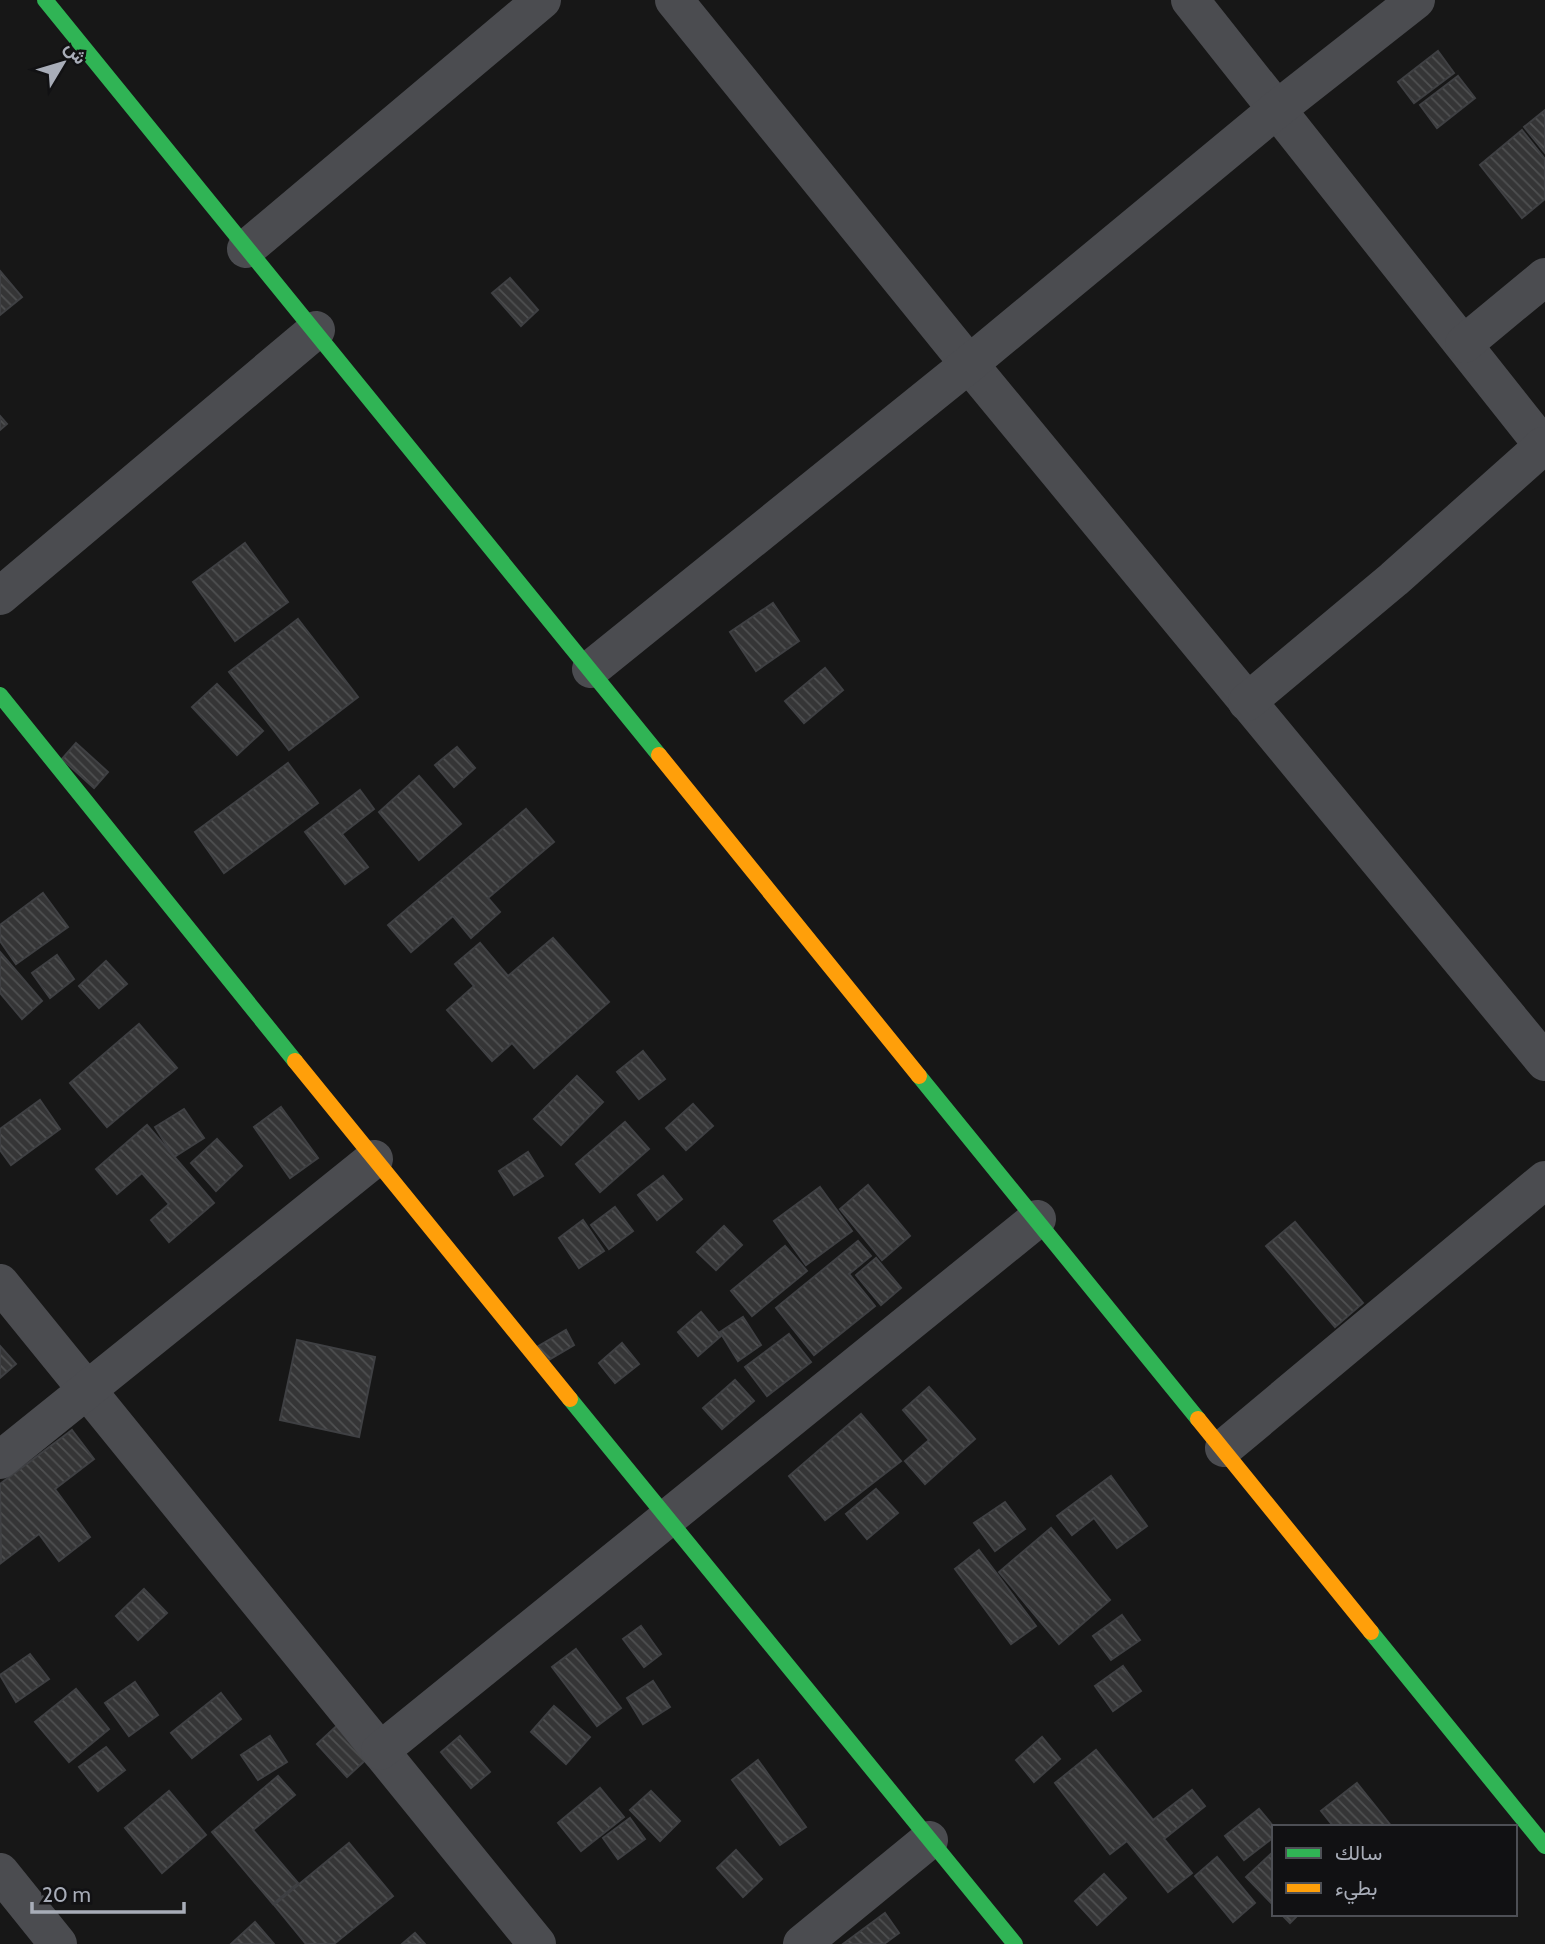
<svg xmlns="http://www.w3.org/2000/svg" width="1545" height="1944" viewBox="0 0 1545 1944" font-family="Cabin,Vazirmatn,sans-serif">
<defs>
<pattern id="building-back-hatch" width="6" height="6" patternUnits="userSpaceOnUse" patternTransform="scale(1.75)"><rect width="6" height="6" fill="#353536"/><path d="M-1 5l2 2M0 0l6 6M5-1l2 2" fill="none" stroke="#4f5051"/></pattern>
</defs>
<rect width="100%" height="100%" fill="#171717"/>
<g fill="url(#building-back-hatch)" stroke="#3f4043" stroke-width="2">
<path d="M 1438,51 L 1454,73 L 1414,103 L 1398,82 Z"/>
<path d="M 1458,76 L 1475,98 L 1437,128 L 1420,105 Z"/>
<path d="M 1545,110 L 1545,153 L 1524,127 Z"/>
<path d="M 1522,130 L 1545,159 L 1545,199 L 1522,218 L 1480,165 Z"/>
<path d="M 0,271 L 22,297 L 0,315 Z"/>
<path d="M 510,278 L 538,310 L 521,326 L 492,293 Z"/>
<path d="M 0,416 L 7,424 L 0,430 Z"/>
<path d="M 245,543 L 288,602 L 235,641 L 193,582 Z"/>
<path d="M 773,603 L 799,641 L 756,671 L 730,632 Z"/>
<path d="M 298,619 L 358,697 L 289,750 L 229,672 Z"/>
<path d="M 825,668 L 843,690 L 804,723 L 785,701 Z"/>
<path d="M 217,684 L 263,731 L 237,755 L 192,707 Z"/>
<path d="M 76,743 L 108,772 L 94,788 L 62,759 Z"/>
<path d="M 457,747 L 475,768 L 454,787 L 435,765 Z"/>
<path d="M 288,763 L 318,803 L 224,873 L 195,832 Z"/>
<path d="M 419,776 L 461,824 L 419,860 L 379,812 Z"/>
<path d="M 360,790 L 374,809 L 342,834 L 368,867 L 345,884 L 305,832 Z"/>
<path d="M 526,809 L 554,842 L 488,898 L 500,912 L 471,938 L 453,916 L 411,952 L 388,925 Z"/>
<path d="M 43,893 L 68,927 L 16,964 L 0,941 L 0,925 Z"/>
<path d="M 553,938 L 609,1002 L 534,1068 L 512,1043 L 492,1061 L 447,1010 L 474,986 L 455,964 L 480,943 L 508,976 Z"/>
<path d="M 0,952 L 42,1001 L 22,1019 L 0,993 Z"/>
<path d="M 57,955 L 74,979 L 50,998 L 32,973 Z"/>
<path d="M 106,961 L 127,984 L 99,1008 L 79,986 Z"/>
<path d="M 139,1024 L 177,1068 L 107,1127 L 70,1083 Z"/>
<path d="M 643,1051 L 665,1079 L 639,1099 L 617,1072 Z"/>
<path d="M 577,1076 L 603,1102 L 561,1145 L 534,1119 Z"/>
<path d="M 40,1100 L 60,1129 L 11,1165 L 0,1150 L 0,1129 Z"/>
<path d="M 693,1104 L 713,1126 L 686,1150 L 666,1128 Z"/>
<path d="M 281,1107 L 318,1158 L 290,1178 L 254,1127 Z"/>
<path d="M 184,1109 L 204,1138 L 174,1157 L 155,1127 Z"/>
<path d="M 625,1122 L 649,1149 L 600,1192 L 576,1164 Z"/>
<path d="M 147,1125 L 214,1203 L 169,1242 L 151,1220 L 169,1204 L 142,1173 L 117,1194 L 96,1169 Z"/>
<path d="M 217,1139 L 242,1166 L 216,1191 L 191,1163 Z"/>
<path d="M 528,1152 L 543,1176 L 514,1195 L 499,1171 Z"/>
<path d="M 663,1176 L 682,1199 L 657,1220 L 638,1195 Z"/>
<path d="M 868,1185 L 910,1236 L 882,1260 L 840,1209 Z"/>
<path d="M 820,1187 L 852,1231 L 806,1265 L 774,1221 Z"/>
<path d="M 615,1207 L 633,1231 L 609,1249 L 591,1225 Z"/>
<path d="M 583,1220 L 604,1251 L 579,1268 L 559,1238 Z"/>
<path d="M 1295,1222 L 1363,1303 L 1335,1327 L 1266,1246 Z"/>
<path d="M 724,1226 L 742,1245 L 716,1270 L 697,1252 Z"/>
<path d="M 858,1241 L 871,1256 L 849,1274 L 875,1306 L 814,1355 L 776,1308 Z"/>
<path d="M 785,1246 L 807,1271 L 752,1316 L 731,1291 Z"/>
<path d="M 876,1258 L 901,1288 L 881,1305 L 856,1275 Z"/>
<path d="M 701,1312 L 721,1336 L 698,1356 L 678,1332 Z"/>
<path d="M 743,1317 L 761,1345 L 738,1361 L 720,1332 Z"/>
<path d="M 566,1330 L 574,1345 L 540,1365 L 532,1350 Z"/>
<path d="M 789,1334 L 811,1362 L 767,1396 L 745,1367 Z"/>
<path d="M 297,1340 L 375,1357 L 359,1437 L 280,1420 Z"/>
<path d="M 622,1343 L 639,1364 L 615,1383 L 599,1363 Z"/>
<path d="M 0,1346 L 16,1364 L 0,1378 Z"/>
<path d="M 735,1380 L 754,1401 L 722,1429 L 703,1408 Z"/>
<path d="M 929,1387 L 975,1439 L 925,1484 L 905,1461 L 929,1440 L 903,1410 Z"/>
<path d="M 861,1414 L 901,1461 L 825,1520 L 789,1476 Z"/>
<path d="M 72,1430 L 94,1459 L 55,1489 L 90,1537 L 59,1561 L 39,1534 L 1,1563 L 0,1484 Z"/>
<path d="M 1111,1476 L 1147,1526 L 1117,1548 L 1094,1518 L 1072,1535 L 1057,1516 Z"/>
<path d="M 876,1489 L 898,1513 L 867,1539 L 846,1514 Z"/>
<path d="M 1005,1502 L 1025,1529 L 995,1551 L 974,1523 Z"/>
<path d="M 1051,1528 L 1110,1600 L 1059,1644 L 999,1572 Z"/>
<path d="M 979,1550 L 1036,1626 L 1011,1644 L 955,1569 Z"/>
<path d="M 144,1589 L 167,1613 L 138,1640 L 116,1616 Z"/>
<path d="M 1122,1615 L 1140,1640 L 1111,1660 L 1093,1636 Z"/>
<path d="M 641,1626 L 661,1654 L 644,1667 L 623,1639 Z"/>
<path d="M 576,1649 L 621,1708 L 597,1726 L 552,1667 Z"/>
<path d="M 30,1654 L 49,1679 L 16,1702 L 0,1675 Z"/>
<path d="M 1123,1666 L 1141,1691 L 1113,1711 L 1095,1686 Z"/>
<path d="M 653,1681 L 670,1707 L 643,1724 L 627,1698 Z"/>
<path d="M 135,1682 L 158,1715 L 129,1736 L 105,1703 Z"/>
<path d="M 76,1689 L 109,1729 L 69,1762 L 35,1722 Z"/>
<path d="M 221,1693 L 241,1719 L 192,1758 L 171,1733 Z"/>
<path d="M 554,1706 L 590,1737 L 566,1764 L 531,1732 Z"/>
<path d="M 341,1722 L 371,1755 L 347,1777 L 317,1744 Z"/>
<path d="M 270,1736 L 287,1762 L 258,1780 L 241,1755 Z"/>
<path d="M 460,1736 L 490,1772 L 471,1788 L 441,1752 Z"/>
<path d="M 1042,1737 L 1060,1759 L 1034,1782 L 1016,1760 Z"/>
<path d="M 106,1747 L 125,1770 L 98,1791 L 79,1767 Z"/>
<path d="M 1096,1750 L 1153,1820 L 1192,1790 L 1205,1806 L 1164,1839 L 1192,1873 L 1168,1892 L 1127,1841 L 1110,1854 L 1055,1783 Z"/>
<path d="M 758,1760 L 806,1827 L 780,1845 L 732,1780 Z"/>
<path d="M 278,1776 L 295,1795 L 253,1830 L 298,1883 L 273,1904 L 212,1832 Z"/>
<path d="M 1357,1783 L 1392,1827 L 1334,1827 L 1321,1811 Z"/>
<path d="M 600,1788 L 624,1817 L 581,1851 L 558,1823 Z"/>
<path d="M 169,1791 L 206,1835 L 162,1873 L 125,1828 Z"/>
<path d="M 651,1791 L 680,1821 L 660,1841 L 630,1810 Z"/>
<path d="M 1259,1809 L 1274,1827 L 1274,1837 L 1244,1860 L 1225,1836 Z"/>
<path d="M 630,1818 L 645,1839 L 618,1859 L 603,1838 Z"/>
<path d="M 349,1843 L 393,1896 L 334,1944 L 306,1944 L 274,1905 Z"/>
<path d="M 736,1850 L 762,1879 L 743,1897 L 717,1868 Z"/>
<path d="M 1274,1851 L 1274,1906 L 1246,1877 Z"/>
<path d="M 1217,1857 L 1255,1903 L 1233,1922 L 1195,1876 Z"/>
<path d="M 1104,1874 L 1126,1898 L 1097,1925 L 1075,1901 Z"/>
<path d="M 885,1913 L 899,1933 L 884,1944 L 843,1944 Z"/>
<path d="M 1281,1914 L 1299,1914 L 1290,1923 Z"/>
<path d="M 255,1922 L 274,1944 L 231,1944 Z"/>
<path d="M 415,1933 L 425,1944 L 402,1944 Z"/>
</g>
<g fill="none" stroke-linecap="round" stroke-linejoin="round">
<g stroke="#4b4c50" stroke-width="38">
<path d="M 674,0 L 969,364 L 1545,1062"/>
<path d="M 1190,0 L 1545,448"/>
<path d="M 246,249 L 542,0"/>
<path d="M 1464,344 L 1545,277"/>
<path d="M 0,596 L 316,330"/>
<path d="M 591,669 L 969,364 L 1276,110 L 1416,0"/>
<path d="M 1247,702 L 1394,579 L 1543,446"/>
<path d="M 0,1283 L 537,1944"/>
<path d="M 1224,1448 L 1545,1180"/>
<path d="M 0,1460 L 374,1159"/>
<path d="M 380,1751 L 1037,1219"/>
<path d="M 0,1872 L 58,1944"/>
<path d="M 802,1944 L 929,1840"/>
</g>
<g stroke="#30b455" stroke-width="16">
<path d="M 45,0 L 659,755"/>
<path d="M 0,695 L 295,1061"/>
<path d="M 919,1076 L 1198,1419"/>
<path d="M 570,1399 L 1015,1944"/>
<path d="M 1371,1632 L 1545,1846"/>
</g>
<g stroke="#ff9f0a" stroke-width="16">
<path d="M 659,755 L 919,1076"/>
<path d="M 295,1061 L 570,1399"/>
<path d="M 1198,1419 L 1371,1632"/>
</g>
</g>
<rect x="1272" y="1825" width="245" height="91" fill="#111113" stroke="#4d4f55" stroke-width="2"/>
<rect x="1286" y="1848" width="35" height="10" fill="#30b455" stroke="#4d4f55" stroke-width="2"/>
<text x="1335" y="1860" font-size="21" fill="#a8adb8">سالك</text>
<rect x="1286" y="1883" width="35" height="10" fill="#ff9f0a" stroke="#4d4f55" stroke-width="2"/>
<text x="1335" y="1895" font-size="21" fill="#a8adb8">بطيء</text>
<g transform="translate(63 63) rotate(52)" stroke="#111113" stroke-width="5" paint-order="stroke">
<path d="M0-5L12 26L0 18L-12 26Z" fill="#a8adb8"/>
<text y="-10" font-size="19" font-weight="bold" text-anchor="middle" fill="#a8adb8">ش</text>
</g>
<path d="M32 1902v10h152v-10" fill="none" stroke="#a8adb8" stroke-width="3.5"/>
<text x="42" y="1902" font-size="21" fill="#a8adb8" stroke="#111113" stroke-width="5" paint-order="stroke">20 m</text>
</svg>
